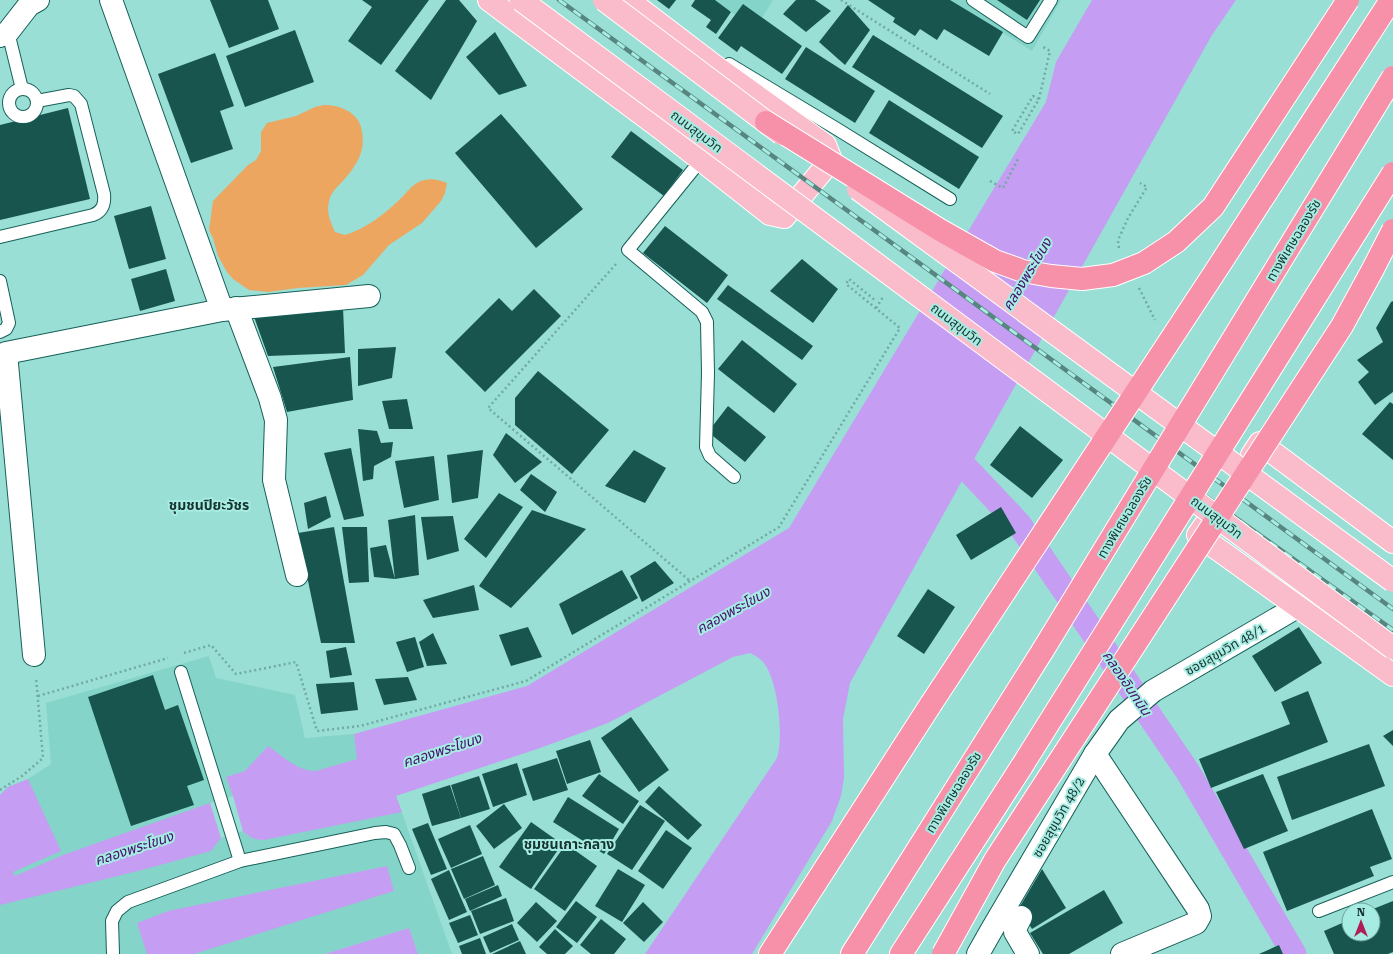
<svg xmlns="http://www.w3.org/2000/svg" width="1393" height="954" viewBox="0 0 1393 954" font-family="'Roboto Serif','Noto Sans Thai',serif">
<rect width="100%" height="100%" fill="#9adfd5"/>
<g fill="#85d4c9">
<path d="M 715,0 L 773,0 L 762,18 L 735,15 Z"/>
<path d="M 950,0 L 1061,0 L 1032,51 Z"/>
<path d="M 209,656 L 216,678 L 295,695 L 305,738 L 354,734 L 358,759 L 396,796 L 452,954 L 418,954 L 409,928 L 325,954 L 0,954 L 0,795 L 8,787 L 28,779 L 51,764 L 46,703 Z"/>
</g>
<path fill="#eca65f" d="M 324,105 C 337,105 354,110 360,124 C 368,149 358,164 342,182 C 336,188 330,194 329,202 C 326,212 331,223 335,232 L 345,235 C 365,229 382,216 397,202 C 404,196 410,187 417,183 C 427,177 437,179 447,183 L 445,193 L 441,201 L 422,223 L 389,245 L 363,275 L 346,285 L 298,288 L 268,292 L 249,290 L 233,279 L 227,272 L 218,256 L 213,238 L 209,230 L 213,201 L 248,165 L 256,160 L 261,151 L 261,132 L 267,123 L 296,116 L 315,107 Z"/>
<g fill="#c59df2">
<path d="M 1092,0 L 1236,0 L 1212,35 L 968,470 L 850,683 L 843,719 L 844,778 L 841,796 L 832,821 L 752,954 L 645,954 L 777,758 C 784,737 778,679 763,662 C 760,658 754,655 750,653 L 733,657 L 608,723 L 540,748 L 396,796 L 402,812 L 264,840 C 255,840 250,838 243,831 L 221,838 L 211,851 L 142,870 L 0,905 L 0,795 L 8,787 L 28,779 L 61,851 L 13,872 L 15,876 L 63,855 L 210,803 L 233,796 L 226,777 L 245,771 L 268,746 C 282,756 299,772 316,771 L 357,759 L 354,734 L 527,686 L 789,528 L 1046,102 L 1056,62 Z"/>
<path d="M 387,866 L 394,891 L 194,954 L 147,954 L 137,923 L 168,911 Z"/>
<path d="M 409,928 L 418,954 L 325,954 Z"/>
</g>
<path fill="#9adfd5" d="M 233,796 L 243,831 L 221,838 L 210,803 Z"/>
<g fill="none" stroke-linecap="round" stroke-linejoin="round">
<path stroke="#c59df2" stroke-width="25" d="M 943,447 L 968,470 L 1019,524 L 1188,772 L 1294,954"/>
</g>
<g fill="#17554e">
<path d="M 210,0 L 268,0 L 279,29 L 229,48 Z"/>
<path d="M 362,0 L 429,0 L 381,65 L 348,41 L 372,7 Z"/>
<path d="M 446,0 L 459,0 L 477,21 L 431,100 L 395,71 Z"/>
<path d="M 657,0 L 676,0 L 669,9 Z"/>
<path d="M 695,0 L 715,0 L 731,12 L 716,34 L 706,27 L 711,20 L 691,6 Z"/>
<path d="M 796,0 L 815,0 L 831,11 L 806,32 L 783,14 Z"/>
<path d="M 868,0 L 950,0 L 1003,32 L 989,56 L 944,29 L 937,40 L 920,29 L 915,36 L 893,22 L 895,18 Z"/>
<path d="M 997,0 L 1040,0 L 1027,20 Z"/>
<path d="M 743,4 L 802,46 L 782,74 L 741,46 L 737,52 L 718,38 Z"/>
<path d="M 848,5 L 870,30 L 845,65 L 819,42 Z"/>
<path d="M 295,30 L 314,82 L 245,107 L 226,56 Z"/>
<path d="M 495,32 L 527,86 L 499,95 L 466,57 Z"/>
<path d="M 873,35 L 1003,116 L 982,148 L 852,67 Z"/>
<path d="M 806,47 L 875,91 L 855,123 L 785,79 Z"/>
<path d="M 215,53 L 234,106 L 220,111 L 233,149 L 191,163 L 158,74 Z"/>
<path d="M 889,100 L 979,157 L 959,189 L 869,133 Z"/>
<path d="M 68,108 L 90,199 L 0,220 L 0,125 Z"/>
<path d="M 501,114 L 583,209 L 536,248 L 455,153 Z"/>
<path d="M 631,131 L 683,170 L 664,196 L 611,157 Z"/>
<path d="M 151,206 L 166,259 L 129,269 L 114,216 Z"/>
<path d="M 665,226 L 728,275 L 707,303 L 643,253 Z"/>
<path d="M 802,259 L 838,289 L 813,323 L 770,291 Z"/>
<path d="M 166,269 L 175,301 L 140,311 L 131,279 Z"/>
<path d="M 728,285 L 813,346 L 802,360 L 717,299 Z"/>
<path d="M 534,289 L 561,316 L 485,392 L 445,352 L 499,298 L 512,311 Z"/>
<path d="M 1393,301 L 1393,392 L 1375,405 L 1358,382 L 1369,372 L 1357,360 L 1383,342 L 1376,328 L 1391,302 Z"/>
<path d="M 343,308 L 345,353 L 268,356 L 253,314 Z"/>
<path d="M 742,340 L 797,384 L 774,413 L 718,369 Z"/>
<path d="M 396,347 L 392,378 L 358,386 L 358,349 Z"/>
<path d="M 350,357 L 353,400 L 287,412 L 273,367 Z"/>
<path d="M 538,371 L 609,430 L 572,474 L 515,425 L 515,398 Z"/>
<path d="M 407,399 L 413,429 L 389,429 L 382,401 Z"/>
<path d="M 1390,402 L 1393,404 L 1393,460 L 1362,434 Z"/>
<path d="M 728,406 L 766,437 L 745,462 L 708,432 Z"/>
<path d="M 1020,426 L 1063,460 L 1032,498 L 990,465 Z"/>
<path d="M 358,429 L 377,431 L 381,443 L 393,442 L 391,457 L 374,466 L 373,479 L 363,481 Z"/>
<path d="M 506,433 L 542,462 L 515,483 L 493,455 Z"/>
<path d="M 351,448 L 364,516 L 344,520 L 324,453 Z"/>
<path d="M 483,450 L 478,498 L 452,503 L 447,455 Z"/>
<path d="M 634,450 L 666,468 L 645,503 L 605,486 Z"/>
<path d="M 434,456 L 439,500 L 404,508 L 395,461 Z"/>
<path d="M 531,474 L 557,492 L 545,512 L 520,490 Z"/>
<path d="M 499,493 L 523,507 L 486,558 L 464,539 Z"/>
<path d="M 326,496 L 331,517 L 308,529 L 304,503 Z"/>
<path d="M 1001,507 L 1016,533 L 971,560 L 956,535 Z"/>
<path d="M 532,510 L 586,529 L 511,608 L 479,586 Z"/>
<path d="M 415,515 L 419,575 L 395,579 L 374,577 L 370,548 L 386,545 L 395,579 L 388,520 Z"/>
<path d="M 453,516 L 459,551 L 427,560 L 421,517 Z"/>
<path d="M 334,527 L 355,643 L 321,643 L 298,533 Z"/>
<path d="M 342,527 L 367,527 L 369,582 L 349,583 Z"/>
<path d="M 655,561 L 674,583 L 642,602 L 630,576 Z"/>
<path d="M 622,570 L 638,598 L 572,635 L 559,604 Z"/>
<path d="M 474,585 L 479,610 L 433,618 L 423,600 Z"/>
<path d="M 928,589 L 955,607 L 924,654 L 897,636 Z"/>
<path d="M 528,627 L 542,657 L 511,666 L 499,635 Z"/>
<path d="M 1299,627 L 1322,663 L 1275,692 L 1252,656 Z"/>
<path d="M 433,633 L 447,664 L 427,666 L 419,642 Z"/>
<path d="M 415,637 L 424,667 L 407,672 L 396,642 Z"/>
<path d="M 346,647 L 352,675 L 330,678 L 326,651 Z"/>
<path d="M 153,675 L 165,710 L 178,705 L 204,780 L 187,786 L 194,805 L 131,826 L 88,697 Z"/>
<path d="M 408,677 L 417,700 L 384,705 L 375,679 Z"/>
<path d="M 354,682 L 358,710 L 321,714 L 316,684 Z"/>
<path d="M 1308,691 L 1328,742 L 1211,788 L 1199,759 L 1290,724 L 1281,702 Z"/>
<path d="M 631,717 L 669,770 L 639,792 L 601,738 Z"/>
<path d="M 1393,730 L 1393,746 L 1383,736 Z"/>
<path d="M 590,740 L 601,772 L 567,784 L 556,751 Z"/>
<path d="M 1369,744 L 1385,786 L 1292,820 L 1277,777 Z"/>
<path d="M 557,758 L 568,790 L 533,801 L 522,769 Z"/>
<path d="M 517,763 L 527,795 L 493,807 L 482,774 Z"/>
<path d="M 599,774 L 639,801 L 623,824 L 582,796 Z"/>
<path d="M 1263,774 L 1288,831 L 1244,849 L 1216,792 Z"/>
<path d="M 479,776 L 490,809 L 461,818 L 451,785 Z"/>
<path d="M 450,785 L 461,818 L 432,826 L 422,794 Z"/>
<path d="M 659,786 L 702,825 L 688,840 L 645,802 Z"/>
<path d="M 568,797 L 619,829 L 604,854 L 553,822 Z"/>
<path d="M 504,804 L 522,828 L 494,849 L 476,826 Z"/>
<path d="M 640,805 L 665,821 L 632,870 L 607,854 Z"/>
<path d="M 1372,809 L 1392,859 L 1370,867 L 1374,876 L 1287,911 L 1263,852 Z"/>
<path d="M 531,822 L 562,844 L 531,889 L 499,867 Z"/>
<path d="M 428,823 L 447,869 L 431,875 L 412,829 Z"/>
<path d="M 470,825 L 482,854 L 451,868 L 438,839 Z"/>
<path d="M 666,830 L 692,848 L 663,889 L 638,871 Z"/>
<path d="M 566,844 L 597,866 L 565,911 L 534,889 Z"/>
<path d="M 483,856 L 495,885 L 464,899 L 451,869 Z"/>
<path d="M 618,869 L 645,885 L 622,922 L 595,906 Z"/>
<path d="M 1042,869 L 1066,908 L 1032,929 L 1019,908 Z"/>
<path d="M 449,870 L 467,912 L 449,920 L 431,879 Z"/>
<path d="M 498,885 L 502,896 L 470,911 L 465,899 Z"/>
<path d="M 1104,890 L 1123,923 L 1069,954 L 1043,954 L 1030,933 Z"/>
<path d="M 506,898 L 514,921 L 480,934 L 471,911 Z"/>
<path d="M 576,901 L 597,917 L 577,943 L 556,927 Z"/>
<path d="M 1393,901 L 1393,952 L 1388,954 L 1334,954 L 1324,931 L 1349,920 L 1349,934 L 1373,934 L 1373,909 Z"/>
<path d="M 536,902 L 557,921 L 537,942 L 517,923 Z"/>
<path d="M 643,902 L 663,922 L 644,942 L 623,923 Z"/>
<path d="M 470,915 L 478,935 L 458,943 L 449,923 Z"/>
<path d="M 601,919 L 626,939 L 614,954 L 591,954 L 580,945 Z"/>
<path d="M 512,924 L 519,940 L 490,953 L 483,937 Z"/>
<path d="M 555,929 L 573,946 L 565,954 L 547,954 L 539,947 Z"/>
<path d="M 480,938 L 486,954 L 462,954 L 459,946 Z"/>
<path d="M 520,941 L 526,954 L 492,954 Z"/>
<path d="M 1279,945 L 1283,954 L 1259,954 Z"/>
</g>
<g fill="none" stroke-linecap="round" stroke-linejoin="round">
<defs>
<g id="service">
<path d="M 973,0 L 1028,37 L 1051,0"/>
<path d="M 8,32 L 22,89"/>
<path d="M 729,64 L 837,129 L 950,199"/>
<circle cx="23" cy="103" r="14"/>
<path d="M 701,160 L 628,250 L 702,312 L 707,322 L 708,373 L 706,447 L 710,456 L 734,477"/>
<path d="M 0,237 L 93,215 C 103,211 105,204 104,194 L 81,104 L 74,96 L 69,95 L 37,101"/>
<path d="M 0,281 L 9,323 L 6,329 L 0,332"/>
<path d="M 181,672 L 240,861"/>
<path d="M 1319,911 L 1393,882"/>
<path d="M 113,954 L 112,921 L 117,911 L 128,902 L 240,861 L 375,833 L 386,832 L 394,834 L 400,845 L 409,868"/>
</g>
<g id="minor">
<path d="M 111,0 L 222,310"/>
<path d="M 0,36 L 8,32 L 29,5 L 38,0"/>
<path d="M 236,308 L 270,398 L 276,420 L 274,480 L 297,575"/>
<path d="M 34,655 L 6,353 L 222,310 L 369,296"/>
<path d="M 1095,754 L 1198,909 L 1200,916 L 1196,923 L 1122,954"/>
<path d="M 1021,917 L 1015,929 L 1015,932 L 1028,954"/>
<path d="M 978,954 L 991,931 L 1095,754 L 1119,720 L 1153,691 L 1297,607"/>
</g>
<g id="primary">
<path d="M 489,0 L 667,133 L 770,214 L 784,217 L 831,160 L 825,145 L 716,67 L 628,0"/>
<path d="M 1252,455 L 1260,443 L 1393,542"/>
<path d="M 1205,525 L 1198,535 L 1393,675"/>
</g>
<g id="motorway">
<path d="M 770,954 L 931,704"/>
<path d="M 852,954 L 1043,650"/>
<path d="M 901,954 L 1022,766"/>
</g>
</defs>
<use href="#service" stroke="#166058" stroke-width="14"/>
<use href="#minor" stroke="#166058" stroke-width="24"/>
<use href="#primary" stroke="#fff" stroke-width="24"/>
<use href="#motorway" stroke="#fff" stroke-width="24"/>
<g stroke="#71aaa2" stroke-width="2.5" stroke-dasharray="2 3" stroke-linecap="butt">
<path d="M 841,0 L 990,94"/>
<path d="M 1039,99 L 1033,96 L 1012,131 L 1018,134 L 1039,99 L 1050,51 L 1043,47"/>
<path d="M 990,181 L 1003,188 L 1019,157"/>
<path d="M 1119,248 L 1118,241 L 1119,238 L 1128,218 L 1147,187 L 1140,183"/>
<path d="M 616,264 L 488,408 L 690,581"/>
<path d="M 1139,288 L 1155,320"/>
<path d="M 876,308 L 883,297"/>
<path d="M 184,653 L 211,645 L 236,674 L 296,662 L 317,731 L 360,726 L 526,681 L 779,527 L 900,328 L 846,284 L 849,279 L 876,301"/>
<path d="M 38,696 L 168,658"/>
<path d="M 0,790 L 22,776 L 43,758 L 36,678"/>
</g>
<use href="#service" stroke="#fff" stroke-width="12"/>
<use href="#minor" stroke="#fff" stroke-width="22"/>
<use href="#primary" stroke="#fabccb" stroke-width="22"/>
<use href="#motorway" stroke="#f790a9" stroke-width="22"/>
<defs>
<g id="rail">
<path d="M 529,0 L 1072,401 L 1393,630"/>
<path d="M 559,0 L 1393,609"/>
</g>
</defs>
<use href="#rail" stroke="#56867f" stroke-width="4.5"/>
<use href="#rail" stroke="#a7ece2" stroke-width="3" stroke-dasharray="9" stroke-linecap="butt"/>
<defs>
<g id="primary-bridge">
<path d="M 521,0 L 1393,648"/>
<path d="M 604,0 L 782,134"/>
<path d="M 858,189 L 1393,581"/>
</g>
<g id="motorway-bridge">
<path d="M 766,122 L 940,230 L 995,261 L 1023,271 L 1051,276 L 1082,279 L 1113,275 L 1144,263 L 1176,242 L 1213,207 L 1348,0"/>
<path d="M 1043,650 L 1393,77"/>
<path d="M 931,704 L 1213,275 L 1391,0"/>
<path d="M 1022,766 L 1393,173"/>
<path d="M 943,954 L 995,860 L 1342,326 L 1373,269 L 1393,230"/>
</g>
</defs>
<use href="#primary-bridge" stroke="#fff" stroke-width="24" stroke-linecap="butt"/>
<use href="#motorway-bridge" stroke="#fff" stroke-width="24" stroke-linecap="butt"/>
<use href="#primary-bridge" stroke="#fabccb" stroke-width="22"/>
<use href="#motorway-bridge" stroke="#f790a9" stroke-width="22"/>
</g>
<g text-anchor="middle" stroke-width="4" stroke-linejoin="round" paint-order="stroke">
<g font-size="13" fill="#16332f" stroke="#a7ece2">
<text transform="translate(697 131) rotate(37)" y="5">ถนนสุขุมวิท</text>
<text transform="translate(1293 240) rotate(-59)" y="5">ทางพิเศษฉลองรัช</text>
<text transform="translate(957 324) rotate(37)" y="5">ถนนสุขุมวิท</text>
<text transform="translate(1124 517) rotate(-59)" y="5">ทางพิเศษฉลองรัช</text>
<text transform="translate(1217 517) rotate(37)" y="5">ถนนสุขุมวิท</text>
<text transform="translate(1225 649) rotate(-30)" y="5">ซอยสุขุมวิท 48/1</text>
<text transform="translate(953 792) rotate(-58)" y="5">ทางพิเศษฉลองรัช</text>
<text transform="translate(1058 817) rotate(-60)" y="5">ซอยสุขุมวิท 48/2</text>
</g>
<g font-size="14" font-style="italic" fill="#450e6d" stroke="#a7ece2">
<text transform="translate(1027 274) rotate(-59)" y="5">คลองพระโขนง</text>
<text transform="translate(733 610) rotate(-29)" y="5">คลองพระโขนง</text>
<text transform="translate(1127 683) rotate(56)" y="5">คลองอินทนิน</text>
<text transform="translate(442 750) rotate(-18)" y="5">คลองพระโขนง</text>
<text transform="translate(134 848) rotate(-18)" y="5">คลองพระโขนง</text>
</g>
<g font-size="14" font-weight="bold" fill="#16332f" stroke="#a7ece2">
<text x="209" y="510">ชุมชนปิยะวัชร</text>
<text x="569" y="849">ชุมชนเกาะกลาง</text>
</g>
</g>
<g transform="translate(1361 922)"><circle r="19" fill="#a7ece2" stroke="#6da29a"/>
<path d="M0-3L7 15L0 10L-7 15Z" fill="#af1f55"/>
<text y="-6" font-size="11" font-weight="bold" text-anchor="middle" fill="#16332f">N</text>
</g>
</svg>
